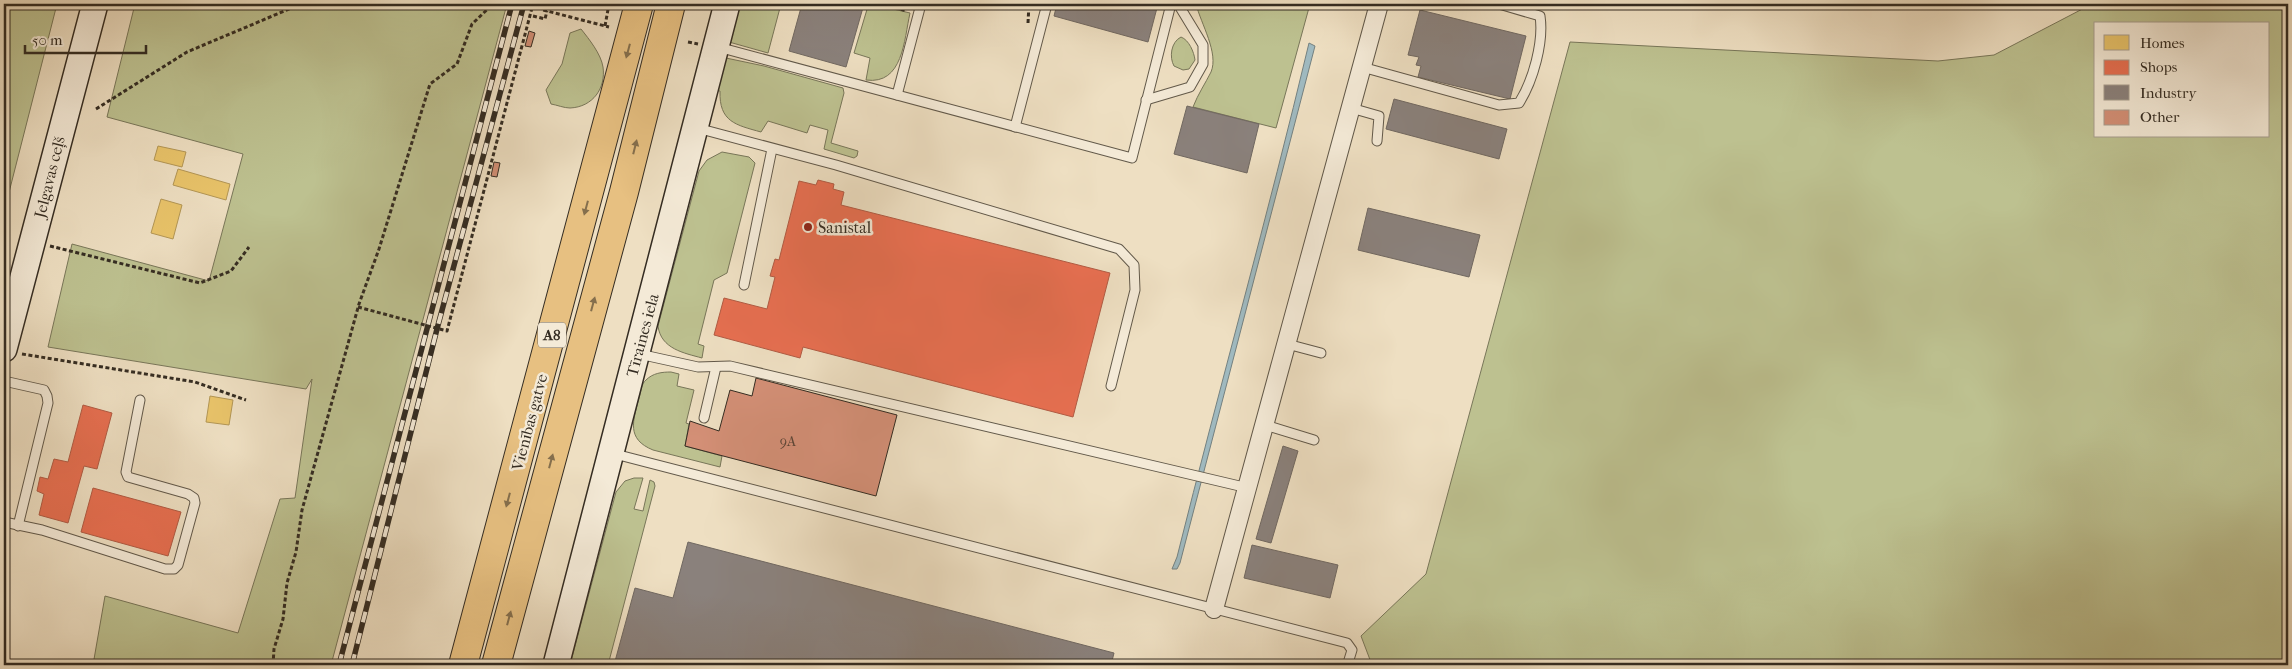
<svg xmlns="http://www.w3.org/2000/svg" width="2292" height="669" viewBox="0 0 2292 669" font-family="'IM FELL French Canon',serif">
<rect width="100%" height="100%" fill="#eedfc2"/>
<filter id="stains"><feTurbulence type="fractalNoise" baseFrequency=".004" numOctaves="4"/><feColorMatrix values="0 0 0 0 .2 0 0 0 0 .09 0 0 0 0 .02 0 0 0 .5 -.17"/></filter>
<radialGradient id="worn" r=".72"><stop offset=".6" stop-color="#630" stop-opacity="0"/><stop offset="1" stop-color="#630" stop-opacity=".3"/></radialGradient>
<g fill="#bdc190" stroke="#787659" fill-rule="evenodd">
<path d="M 4,4 L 57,4 L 4,212 Z"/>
<path d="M 135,4 L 507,4 L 331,665 L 93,665 L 105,596 L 238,633 L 280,499 L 295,498 L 312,379 L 306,389 L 48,347 L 72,244 L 209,281 L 243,154 L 107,117 Z"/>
<path d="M 737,4 L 781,4 L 768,53 L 729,42 Z"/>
<path d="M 872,4 L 910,13 C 904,40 903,85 866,80 L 870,58 L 854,53 L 868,6 Z"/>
<path d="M 1196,4 L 1310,4 L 1276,128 L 1193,107 C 1198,94 1205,84 1211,72 C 1219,53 1201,24 1196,4 Z"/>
<path d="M 2092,4 L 2288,4 L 2288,665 L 1372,665 L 1361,636 L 1426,574 L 1570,42 L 1938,61 L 1994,55 ZM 2096,24 L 2268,24 L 2268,136 L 2096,136 Z"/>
<path d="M 581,29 C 589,39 601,54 603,67 C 606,88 593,107 570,108 C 564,108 557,105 551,104 L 546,90 L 562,64 L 570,33 Z"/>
<path d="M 1181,37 C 1189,40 1194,52 1195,60 L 1189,69 L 1183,70 L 1174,66 C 1169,57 1171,42 1181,37 Z"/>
<path d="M 726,58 L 764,66 L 843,88 L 844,93 L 831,143 L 858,151 L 857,156 L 854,158 L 824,149 L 828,130 L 810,125 L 807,133 L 768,121 L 761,132 C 736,125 719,122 720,91 L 715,90 Z"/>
<path d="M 722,152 L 749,157 L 755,163 L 727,273 L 714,280 L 698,344 L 704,346 L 702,358 C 684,353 661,349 658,326 L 699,171 L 707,160 Z"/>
<path d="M 671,372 L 679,374 L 677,386 L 694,390 L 686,423 L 689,424 L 685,446 L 722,456 L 720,467 L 653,450 C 626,439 633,421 639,398 C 641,392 641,384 646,380 C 653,373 662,372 671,372 Z"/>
<path d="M 634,478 L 643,478 L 634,509 L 643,511 L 650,480 L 654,482 L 655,486 L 608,665 L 570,665 L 616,492 L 625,481 Z"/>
</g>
<path fill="#9fb9bf" stroke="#748180" d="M 1309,43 L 1315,46 L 1180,563 L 1177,569 L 1172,569 L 1177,557 C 1220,385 1268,215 1309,43 Z"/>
<g fill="#e9c46a" stroke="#b39654">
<path d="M 158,146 L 186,152 L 182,167 L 154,160 Z"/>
<path d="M 178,169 L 230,184 L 226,200 L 173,185 Z"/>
<path d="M 161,199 L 182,205 L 173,239 L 151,233 Z"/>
<path d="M 210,396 L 233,400 L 229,425 L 206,422 Z"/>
</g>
<g fill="#e76f51" stroke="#b15b43">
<path d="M 818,180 L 834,184 L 833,189 L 844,192 L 841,205 L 1110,273 L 1073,417 L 803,347 L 800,358 L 714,335 L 724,298 L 767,309 L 775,277 L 770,276 L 775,259 L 779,260 L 799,181 L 816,185 Z"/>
<path d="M 83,405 L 112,413 L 97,469 L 84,466 L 68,523 L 39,515 L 44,494 L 37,491 L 40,477 L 48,479 L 54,459 L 68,462 Z"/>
<path d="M 93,488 L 181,512 L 168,556 L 81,532 Z"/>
</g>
<g fill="#8a817c" stroke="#706861">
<path d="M 802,4 L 864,4 L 846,67 L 789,51 Z"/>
<path d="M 1057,4 L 1158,4 L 1148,42 L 1054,16 Z"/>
<path d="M 1420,10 L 1526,36 L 1510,99 L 1418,77 L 1421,66 L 1416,65 L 1419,57 L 1408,55 Z"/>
<path d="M 1394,99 L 1507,129 L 1499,159 L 1386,129 Z"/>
<path d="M 1187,106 L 1259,124 L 1247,173 L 1174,154 Z"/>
<path d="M 1368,208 L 1480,235 L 1469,277 L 1358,250 Z"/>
<path d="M 1283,446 L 1298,451 L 1271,543 L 1256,539 Z"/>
<path d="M 688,542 L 1114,653 L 1111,665 L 614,665 L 635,588 L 673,598 Z"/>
<path d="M 1252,545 L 1338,565 L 1330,598 L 1244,578 Z"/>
</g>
<g fill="#d38f76" stroke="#342c22">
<path d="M 529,31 L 535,33 L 531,47 L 525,46 Z"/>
<path d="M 494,162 L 500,163 L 497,177 L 491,176 Z"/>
<path d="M 756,378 L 897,415 L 876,496 L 685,446 L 690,421 L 719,431 L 730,390 L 752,396 Z"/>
</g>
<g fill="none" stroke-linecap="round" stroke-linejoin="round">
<defs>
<g id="lane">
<path d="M 718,47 L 1132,158 L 1171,4"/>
<path d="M 1362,67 L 1499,105 L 1519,103 C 1533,81 1544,42 1540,16 L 1499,4"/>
<path d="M 897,95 L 921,4"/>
<path d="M 1146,100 L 1190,87 L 1203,64 L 1203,45 L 1178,4"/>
<path d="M 1351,108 L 1379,116 L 1377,141"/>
<path d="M 1015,127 L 1047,4"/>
<path d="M 697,128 L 836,165 L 1119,249 L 1134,265 L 1135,290 L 1111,386"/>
<path d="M 744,285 L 772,149"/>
<path d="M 1287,344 L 1321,353"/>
<path d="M 639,354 L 698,367 L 730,366 L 1248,488"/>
<path d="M 4,381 L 44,390 L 47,396 L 48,403 L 18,526"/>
<path d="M 704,418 L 716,367"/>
<path d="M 1265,425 L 1314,440"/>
<path d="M 611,453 L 1347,643 L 1352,650 L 1348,663"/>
<path d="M 4,522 L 42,530 L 165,569 L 174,569 L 178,565 L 195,503 L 194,498 L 188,494 L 128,477 L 126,472 L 140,400"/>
</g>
<path id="street" d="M 1214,609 L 1379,4"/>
<g id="secondary">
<path d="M 4,349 L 95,4"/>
<path d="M 556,665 L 727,4"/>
</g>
<g id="highway">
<path d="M 463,665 L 639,4"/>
<path d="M 496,665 L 624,192 L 671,4"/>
</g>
</defs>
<use href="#lane" stroke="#62594a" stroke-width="11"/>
<use href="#street" stroke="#62594a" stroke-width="20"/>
<use href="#secondary" stroke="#342c22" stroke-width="28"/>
<use href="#highway" stroke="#342c22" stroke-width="30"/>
<g stroke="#342c22" stroke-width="3" stroke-dasharray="4 2.5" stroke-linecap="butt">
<path d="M 545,4 L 543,10 L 609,27"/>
<path d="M 553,4 L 565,7 L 566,4"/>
<path d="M 882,4 L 907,11"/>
<path d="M 533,16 L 545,19 L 547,11"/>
<path d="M 1028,23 L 1029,4"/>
<path d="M 605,26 L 609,4"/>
<path d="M 688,42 L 698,44"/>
<path d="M 96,109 L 187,52 L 301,4"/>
<path d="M 50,246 L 200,283 L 231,271 L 249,247"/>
<path d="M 358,307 L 447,331 L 533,4"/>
<path d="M 22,354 L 195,382 L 246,400"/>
<path d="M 273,665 L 274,649 L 283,619 L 287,583 L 296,552 L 302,510 L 359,304 L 379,249 L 430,84 L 457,64 L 472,24 L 493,4"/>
</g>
<use href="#lane" stroke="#f4ead7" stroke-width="9"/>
<use href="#street" stroke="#f4ead7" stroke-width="18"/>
<use href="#secondary" stroke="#f4ead7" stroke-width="25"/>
<use href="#highway" stroke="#e7c081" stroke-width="28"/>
<defs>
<g id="rail">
<path d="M 339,665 L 512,4"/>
<path d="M 352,665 L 437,329 L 524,4"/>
</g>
</defs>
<use href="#rail" stroke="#342c22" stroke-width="5.5"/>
<use href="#rail" stroke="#f4ead7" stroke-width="4" stroke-dasharray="11" stroke-linecap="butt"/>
</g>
<defs><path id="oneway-solid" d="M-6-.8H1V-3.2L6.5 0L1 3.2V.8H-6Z" transform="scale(1.25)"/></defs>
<g fill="#856f4d">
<use href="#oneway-solid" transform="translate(628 51) rotate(105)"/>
<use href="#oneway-solid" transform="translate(635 147) rotate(-76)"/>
<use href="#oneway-solid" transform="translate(586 208) rotate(105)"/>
<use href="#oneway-solid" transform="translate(593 304) rotate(-75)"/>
<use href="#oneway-solid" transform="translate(551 461) rotate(-75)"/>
<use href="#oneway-solid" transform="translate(508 500) rotate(105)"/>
<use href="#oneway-solid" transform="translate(509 618) rotate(-75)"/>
</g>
<circle fill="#8f2418" stroke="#f4ead7" stroke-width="2" cx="808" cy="227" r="5"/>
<g text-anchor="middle" stroke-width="5" stroke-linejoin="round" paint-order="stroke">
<g font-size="14" fill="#5c4537">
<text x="788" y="446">9A</text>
</g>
<rect fill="#f4ead7" stroke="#6e6558" stroke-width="1" x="538" y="322.5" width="28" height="25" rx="4"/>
<g font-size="15" font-weight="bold" fill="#342c22">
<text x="552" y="340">A8</text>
</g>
<g font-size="16" fill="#342c22" stroke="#f4ead7">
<text transform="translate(49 177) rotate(-76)" y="6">Jelgavas ceļš</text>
<text transform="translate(642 335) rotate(-75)" y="6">Tīraines iela</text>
<text transform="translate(529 422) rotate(-75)" y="6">Vienības gatve</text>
</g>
<g font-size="16" fill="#342c22" stroke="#f4ead7" text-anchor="start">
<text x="818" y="233">Sanistal</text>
</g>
</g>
<rect width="2292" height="669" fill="none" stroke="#eedfc2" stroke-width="20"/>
<rect x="5" y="5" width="2282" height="659" fill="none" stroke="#342c22" stroke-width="2.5"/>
<rect x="10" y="10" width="2272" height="649" fill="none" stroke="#342c22"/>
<rect x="2094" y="22" width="175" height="115" fill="#f4ead7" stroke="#a79e8f"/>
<rect x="2104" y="35" width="25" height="15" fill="#e9c46a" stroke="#a79e8f"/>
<text x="2140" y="48" font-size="15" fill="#342c22">Homes</text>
<rect x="2104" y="60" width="25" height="15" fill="#e76f51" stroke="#a79e8f"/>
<text x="2140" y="72" font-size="15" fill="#342c22">Shops</text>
<rect x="2104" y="85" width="25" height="15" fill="#8a817c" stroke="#a79e8f"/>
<text x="2140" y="98" font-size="15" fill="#342c22">Industry</text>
<rect x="2104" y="110" width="25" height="15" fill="#d38f76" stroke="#a79e8f"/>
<text x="2140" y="122" font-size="15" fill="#342c22">Other</text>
<path d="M25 45v8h121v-8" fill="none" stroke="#342c22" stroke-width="2.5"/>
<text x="32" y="45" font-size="15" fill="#342c22" stroke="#f4ead7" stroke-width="4" paint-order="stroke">50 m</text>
<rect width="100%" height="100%" filter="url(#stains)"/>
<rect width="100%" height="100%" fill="url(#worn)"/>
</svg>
